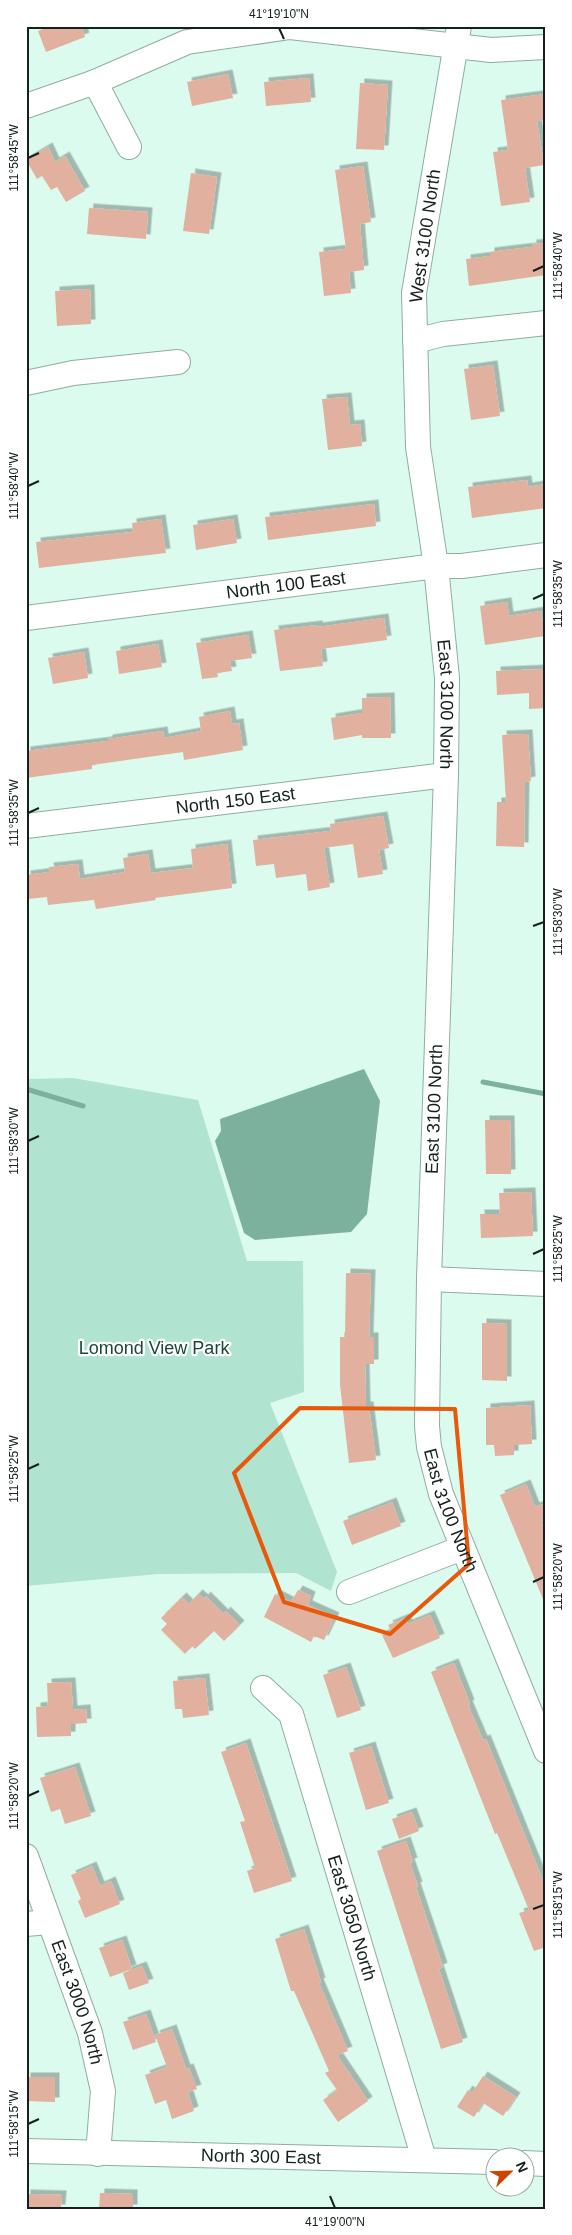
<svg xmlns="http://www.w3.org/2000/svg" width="572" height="2235" viewBox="0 0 572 2235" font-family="Helvetica,sans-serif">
<defs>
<filter id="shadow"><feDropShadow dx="4.5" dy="-4.5" stdDeviation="0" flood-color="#0004"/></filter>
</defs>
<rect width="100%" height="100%" fill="#dbfbee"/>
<path fill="#b1e3d1" d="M 73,1078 L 198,1100 L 247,1261 L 303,1261 L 304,1392 L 270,1403 L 337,1572 L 331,1591 L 296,1573 L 158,1574 L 26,1586 L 26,1079 Z"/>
<path fill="#7cb19e" d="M 364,1069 L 380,1101 L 367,1214 L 351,1232 L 255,1240 L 244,1233 L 215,1141 L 221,1131 L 220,1119 Z"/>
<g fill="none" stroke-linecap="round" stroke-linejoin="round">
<g stroke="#7cb19e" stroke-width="5">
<path d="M 483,1082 L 546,1094"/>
<path d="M 26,1089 L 83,1106"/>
</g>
</g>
<g fill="#e1b09f" filter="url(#shadow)">
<path d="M 50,26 L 81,26 L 85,37 L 46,52 L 38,31 Z"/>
<path d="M 228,74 L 233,98 L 192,106 L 187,82 Z"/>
<path d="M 309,78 L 311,102 L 266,106 L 264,82 Z"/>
<path d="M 360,83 L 388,85 L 384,150 L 356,149 Z"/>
<path d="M 546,94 L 546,120 L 537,121 L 544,165 L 525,168 L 530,202 L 501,206 L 493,152 L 508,150 L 501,100 Z"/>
<path d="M 48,147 L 55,162 L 65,156 L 85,191 L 66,202 L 57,187 L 51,190 L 42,176 L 37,179 L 26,160 Z"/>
<path d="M 363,166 L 371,222 L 360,224 L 364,270 L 349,272 L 351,293 L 324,296 L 319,252 L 346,249 L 335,170 Z"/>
<path d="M 191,173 L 217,177 L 209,234 L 183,231 Z"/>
<path d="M 89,208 L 148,212 L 146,239 L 87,234 Z"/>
<path d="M 546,243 L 546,275 L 469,286 L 466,259 L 490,256 L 490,252 L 532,247 L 532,244 Z"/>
<path d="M 90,289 L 91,324 L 57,326 L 55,291 Z"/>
<path d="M 493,365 L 500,416 L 471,420 L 464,369 Z"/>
<path d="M 347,397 L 350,425 L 360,424 L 362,446 L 328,450 L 322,399 Z"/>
<path d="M 527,480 L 528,487 L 546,484 L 546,508 L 472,518 L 468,487 Z"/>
<path d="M 374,504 L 376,526 L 268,540 L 265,517 Z"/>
<path d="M 161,519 L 166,553 L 39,568 L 36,542 L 133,532 L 132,523 Z"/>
<path d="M 233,519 L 237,543 L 196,550 L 193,525 Z"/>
<path d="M 507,602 L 509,616 L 541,611 L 545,636 L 485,645 L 480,606 Z"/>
<path d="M 384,618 L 387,640 L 321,649 L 323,666 L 280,671 L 274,630 L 318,625 L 318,627 Z"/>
<path d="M 248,635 L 252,658 L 230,661 L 232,671 L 217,673 L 218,677 L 202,679 L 196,643 Z"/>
<path d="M 158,644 L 162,667 L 119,674 L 116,651 Z"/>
<path d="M 84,652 L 88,678 L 53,684 L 48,658 Z"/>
<path d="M 546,669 L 546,708 L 529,709 L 529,693 L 497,695 L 496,671 Z"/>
<path d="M 390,697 L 391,738 L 362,738 L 362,735 L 334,740 L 331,718 L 362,713 L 362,698 Z"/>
<path d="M 230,711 L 232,724 L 239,723 L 243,750 L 184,760 L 183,752 L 92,765 L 92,769 L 26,778 L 26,751 L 108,741 L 108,739 L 163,731 L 164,738 L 201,731 L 199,717 Z"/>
<path d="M 528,734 L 531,781 L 525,782 L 524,847 L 496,846 L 497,802 L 506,802 L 502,735 Z"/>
<path d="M 383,816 L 389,848 L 379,850 L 383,874 L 358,878 L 353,844 L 324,848 L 330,887 L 308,891 L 306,874 L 276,878 L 274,864 L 256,866 L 253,840 L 331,831 L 330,824 Z"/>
<path d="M 227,844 L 232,888 L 155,898 L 156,900 L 96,909 L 94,900 L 48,905 L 47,897 L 28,899 L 26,875 L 50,872 L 49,867 L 78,864 L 80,879 L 125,872 L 123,858 L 148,854 L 151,873 L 193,868 L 191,849 Z"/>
<path d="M 485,1120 L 510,1120 L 511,1174 L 486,1174 Z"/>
<path d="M 531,1192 L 533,1236 L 481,1238 L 480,1214 L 500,1214 L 499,1193 Z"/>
<path d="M 346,1273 L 371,1274 L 369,1337 L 374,1337 L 374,1364 L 365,1364 L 366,1406 L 369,1406 L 376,1460 L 349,1463 L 340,1385 L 340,1337 L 345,1337 Z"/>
<path d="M 482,1323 L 507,1324 L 507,1381 L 482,1380 Z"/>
<path d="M 530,1405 L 532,1444 L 514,1445 L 514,1455 L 495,1456 L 494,1445 L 486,1445 L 486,1408 Z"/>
<path d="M 526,1484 L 535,1507 L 546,1503 L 546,1519 L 541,1521 L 546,1534 L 545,1604 L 500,1495 Z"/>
<path d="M 392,1502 L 401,1526 L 352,1545 L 343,1521 Z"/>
<path d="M 298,1590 L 311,1596 L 308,1605 L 335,1617 L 324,1640 L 314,1636 L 311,1642 L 264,1617 L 275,1594 L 291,1602 Z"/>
<path d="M 198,1594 L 204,1599 L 206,1596 L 224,1614 L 226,1611 L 240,1625 L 224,1641 L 214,1631 L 195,1649 L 192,1646 L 185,1654 L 161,1630 L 167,1624 L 161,1618 L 182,1597 L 189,1604 Z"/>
<path d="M 430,1615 L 440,1638 L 393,1658 L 382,1635 L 391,1631 L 388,1625 L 405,1618 L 408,1624 Z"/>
<path d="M 454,1663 L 470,1704 L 468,1705 L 483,1740 L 486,1739 L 546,1888 L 546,1947 L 534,1951 L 519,1913 L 529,1910 L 497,1833 L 495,1834 L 431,1672 Z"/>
<path d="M 346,1667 L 361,1710 L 337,1718 L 323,1675 Z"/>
<path d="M 205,1678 L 209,1715 L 183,1718 L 182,1709 L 175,1709 L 173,1681 Z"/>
<path d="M 71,1682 L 73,1710 L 86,1709 L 87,1723 L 71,1724 L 71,1736 L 37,1737 L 36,1707 L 48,1706 L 47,1683 Z"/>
<path d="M 246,1743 L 292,1881 L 254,1893 L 247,1871 L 255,1868 L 240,1822 L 245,1821 L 221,1752 Z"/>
<path d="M 371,1746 L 389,1803 L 366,1810 L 349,1753 Z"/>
<path d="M 75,1767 L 91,1816 L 65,1824 L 60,1809 L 51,1812 L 40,1778 Z"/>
<path d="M 412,1812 L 419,1831 L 399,1839 L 392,1819 Z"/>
<path d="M 406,1841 L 413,1862 L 410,1863 L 418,1886 L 416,1887 L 443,1967 L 439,1969 L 463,2042 L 441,2049 L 377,1851 Z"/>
<path d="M 92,1866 L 100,1886 L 111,1881 L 120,1904 L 85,1918 L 78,1901 L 81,1899 L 71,1875 Z"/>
<path d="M 304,1929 L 321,1982 L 319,1983 L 348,2051 L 337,2055 L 368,2101 L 338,2122 L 323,2100 L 337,2090 L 325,2073 L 329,2071 L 294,1991 L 291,1991 L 275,1939 Z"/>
<path d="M 122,1940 L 132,1969 L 110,1977 L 99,1948 Z"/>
<path d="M 142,1966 L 149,1983 L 129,1990 L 123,1973 Z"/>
<path d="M 146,2014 L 156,2042 L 133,2050 L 123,2022 Z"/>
<path d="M 172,2029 L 186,2069 L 189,2068 L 197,2089 L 188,2092 L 194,2111 L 172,2119 L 166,2100 L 155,2104 L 145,2075 L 167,2067 L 155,2035 Z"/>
<path d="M 483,2076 L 516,2097 L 503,2116 L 483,2103 L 474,2117 L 457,2107 L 468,2090 L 472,2093 Z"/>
<path d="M 26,2077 L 55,2077 L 55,2102 L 26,2101 Z"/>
<path d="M 100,2193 L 133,2194 L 133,2209 L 99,2209 Z"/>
<path d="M 26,2194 L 62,2195 L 61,2209 L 26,2209 Z"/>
</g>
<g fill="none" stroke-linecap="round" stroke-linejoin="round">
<defs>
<g id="minor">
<path id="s1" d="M 459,26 L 414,293 L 418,447 L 436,566 L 447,678 L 446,775 L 429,1279 L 427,1426 L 429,1447 L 441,1494 L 546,1751"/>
<path d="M 95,82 L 129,147"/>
<path d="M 26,106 L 95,82 L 187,42 L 290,27 L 491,50 L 546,47"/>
<path d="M 415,341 L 443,334 L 546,323"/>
<path d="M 26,383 L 73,373 L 178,362"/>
<path id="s2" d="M 26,618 L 436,566 L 462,566 L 546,555"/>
<path id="s3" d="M 26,826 L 446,775"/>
<path d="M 429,1279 L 546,1284"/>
<path d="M 349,1592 L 462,1548"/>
<path id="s4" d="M 263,1688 L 291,1714 L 424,2159"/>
<path id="s5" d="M 26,1856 L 90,2033 L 103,2091 L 98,2154"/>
<path d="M 26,1924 L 49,1922"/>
<path id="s6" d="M 26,2151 L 494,2162"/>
<path d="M 524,2163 L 546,2164"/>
</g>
</defs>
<use href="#minor" stroke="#8fada1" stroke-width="26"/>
<use href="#minor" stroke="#fff" stroke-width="24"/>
</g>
<path fill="none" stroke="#e8590c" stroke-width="4" stroke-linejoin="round" d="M 300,1408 L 455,1409 L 469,1564 L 390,1634 L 284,1602 L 234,1473 Z"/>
<path fill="none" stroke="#15211d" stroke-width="2" d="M 279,28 L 284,39M 28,158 L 39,153M 533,271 L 544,266M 28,486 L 39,481M 533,599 L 544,594M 28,813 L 39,808M 533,926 L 544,922M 28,1141 L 39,1136M 533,1254 L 544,1249M 28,1469 L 39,1464M 533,1582 L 544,1577M 28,1796 L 39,1791M 533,1909 L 544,1905M 28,2124 L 39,2119M 330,2196 L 335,2208"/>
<g text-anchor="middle" stroke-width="4.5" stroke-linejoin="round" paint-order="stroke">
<g font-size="18" fill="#15211d" stroke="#fff">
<text transform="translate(425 236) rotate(-82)" y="6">West 3100 North</text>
<text dy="6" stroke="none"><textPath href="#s2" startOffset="262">North 100 East</textPath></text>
<text dy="6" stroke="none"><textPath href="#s1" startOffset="684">East 3100 North</textPath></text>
<text dy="6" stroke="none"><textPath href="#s3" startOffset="211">North 150 East</textPath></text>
<text transform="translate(434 1109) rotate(-88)" y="6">East 3100 North</text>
<text dy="6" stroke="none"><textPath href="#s1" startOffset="1494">East 3100 North</textPath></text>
<text dy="6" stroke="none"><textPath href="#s4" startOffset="251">East 3050 North</textPath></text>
<text dy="6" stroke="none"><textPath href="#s5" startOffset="155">East 3000 North</textPath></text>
<text dy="6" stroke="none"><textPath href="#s6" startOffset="235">North 300 East</textPath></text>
</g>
<g font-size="18" fill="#1a473a" stroke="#fff">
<text x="154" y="1354">Lomond View Park</text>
</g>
</g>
<rect width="572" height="2235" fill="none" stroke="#ffffff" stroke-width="55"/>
<g transform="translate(510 2172) rotate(67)"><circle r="24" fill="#ffffff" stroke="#a1a6a5"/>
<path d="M0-4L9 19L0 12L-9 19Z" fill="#cb4501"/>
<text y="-8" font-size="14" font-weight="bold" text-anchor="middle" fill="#15211d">N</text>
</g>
<rect x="28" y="28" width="516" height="2180" fill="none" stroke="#15211d" stroke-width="2"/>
<g font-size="12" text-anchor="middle" fill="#15211d">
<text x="279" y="18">41°19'10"N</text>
<text transform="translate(14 158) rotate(-90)" y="4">111°58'45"W</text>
<text transform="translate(558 266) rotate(-90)" y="4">111°58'40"W</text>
<text transform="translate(14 486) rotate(-90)" y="4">111°58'40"W</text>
<text transform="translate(558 594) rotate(-90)" y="4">111°58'35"W</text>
<text transform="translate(14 813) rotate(-90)" y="4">111°58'35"W</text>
<text transform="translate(558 922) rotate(-90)" y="4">111°58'30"W</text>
<text transform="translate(14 1141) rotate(-90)" y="4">111°58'30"W</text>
<text transform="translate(558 1249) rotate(-90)" y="4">111°58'25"W</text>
<text transform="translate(14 1469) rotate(-90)" y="4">111°58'25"W</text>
<text transform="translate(558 1577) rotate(-90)" y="4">111°58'20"W</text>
<text transform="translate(14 1796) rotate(-90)" y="4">111°58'20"W</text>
<text transform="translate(558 1905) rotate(-90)" y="4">111°58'15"W</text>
<text transform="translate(14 2124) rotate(-90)" y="4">111°58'15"W</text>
<text x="335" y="2226">41°19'00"N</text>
</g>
</svg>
